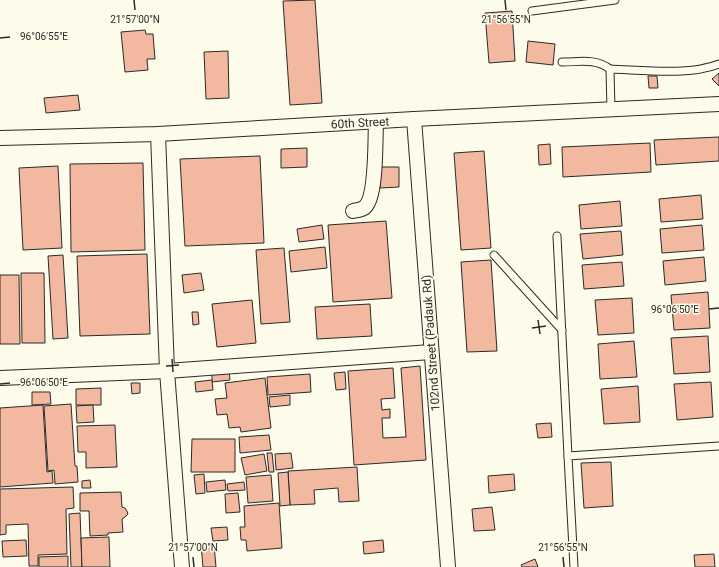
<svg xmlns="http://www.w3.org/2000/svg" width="719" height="567" viewBox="0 0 719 567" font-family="Roboto,sans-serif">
<rect width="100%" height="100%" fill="#fdfbea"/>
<g fill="#f2b8a0" stroke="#2b2b2b">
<path d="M 315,0 L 322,103 L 290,105 L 283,1 Z"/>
<path d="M 512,11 L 515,61 L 489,63 L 485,13 Z"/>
<path d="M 145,30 L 146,34 L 153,34 L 155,59 L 147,59 L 148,70 L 125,72 L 121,32 Z"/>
<path d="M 528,41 L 555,44 L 553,65 L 526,62 Z"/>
<path d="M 228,51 L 229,98 L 206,99 L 204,52 Z"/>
<path d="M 719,73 L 719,86 L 712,79 Z"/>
<path d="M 648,76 L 657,76 L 658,88 L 649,88 Z"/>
<path d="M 78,95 L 80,110 L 46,113 L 44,98 Z"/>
<path d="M 719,137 L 719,161 L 656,165 L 654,140 Z"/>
<path d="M 650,143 L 651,172 L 563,177 L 562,147 Z"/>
<path d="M 550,144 L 551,164 L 539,165 L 538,145 Z"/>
<path d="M 307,148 L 307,167 L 281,168 L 281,149 Z"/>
<path d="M 484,151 L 491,248 L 461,250 L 454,153 Z"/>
<path d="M 260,156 L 264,243 L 185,246 L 180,159 Z"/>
<path d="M 143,163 L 145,250 L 71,252 L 70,164 Z"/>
<path d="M 58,166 L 62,248 L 23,250 L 19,168 Z"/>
<path d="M 379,167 L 399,167 L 399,187 L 380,188 Z"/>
<path d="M 701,195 L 703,219 L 661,222 L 659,199 Z"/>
<path d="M 620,201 L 622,226 L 581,229 L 579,205 Z"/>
<path d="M 386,221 L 392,298 L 333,302 L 328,225 Z"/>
<path d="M 322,225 L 324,239 L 299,242 L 297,229 Z"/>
<path d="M 702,225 L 704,250 L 662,253 L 660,229 Z"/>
<path d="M 621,231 L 623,255 L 583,259 L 580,234 Z"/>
<path d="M 325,247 L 327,268 L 291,272 L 289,251 Z"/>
<path d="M 284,248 L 290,322 L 261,324 L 256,250 Z"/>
<path d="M 147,254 L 150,334 L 80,336 L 77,256 Z"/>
<path d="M 63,255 L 68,338 L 53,339 L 48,256 Z"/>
<path d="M 704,257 L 706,281 L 665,285 L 663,261 Z"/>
<path d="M 491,260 L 497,351 L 467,352 L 461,262 Z"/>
<path d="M 622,262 L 624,286 L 584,289 L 582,265 Z"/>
<path d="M 21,273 L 44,273 L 45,343 L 22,343 Z"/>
<path d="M 201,273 L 204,290 L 184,293 L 182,275 Z"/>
<path d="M 0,275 L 19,275 L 20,344 L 0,344 Z"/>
<path d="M 708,292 L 710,328 L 674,330 L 671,295 Z"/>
<path d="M 632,298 L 634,333 L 598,335 L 595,300 Z"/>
<path d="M 252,300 L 256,343 L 217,347 L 212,304 Z"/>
<path d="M 370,304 L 372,336 L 317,339 L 315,307 Z"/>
<path d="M 192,312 L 198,312 L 199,324 L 193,325 Z"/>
<path d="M 708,336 L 710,372 L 674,374 L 671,338 Z"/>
<path d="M 634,341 L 637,377 L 600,379 L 598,344 Z"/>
<path d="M 420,366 L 426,460 L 354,465 L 348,371 L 393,368 L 395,398 L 381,399 L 382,410 L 390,409 L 390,418 L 382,418 L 383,438 L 406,437 L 401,368 Z"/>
<path d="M 229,371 L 230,380 L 212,382 L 212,373 Z"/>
<path d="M 345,372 L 346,389 L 336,390 L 334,373 Z"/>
<path d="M 310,374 L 311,392 L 268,395 L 267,377 Z"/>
<path d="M 265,378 L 271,428 L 241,432 L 240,427 L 229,428 L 227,414 L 217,415 L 215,399 L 227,398 L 225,383 Z"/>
<path d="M 212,380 L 213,390 L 196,392 L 195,382 Z"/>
<path d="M 711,382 L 713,417 L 677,420 L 674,384 Z"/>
<path d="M 131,383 L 140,383 L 140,393 L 132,394 Z"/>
<path d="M 638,386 L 640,422 L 604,424 L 601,389 Z"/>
<path d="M 101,388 L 101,405 L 76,405 L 76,389 Z"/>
<path d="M 32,392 L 50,392 L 51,404 L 32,405 Z"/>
<path d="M 290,395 L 290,405 L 270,407 L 269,397 Z"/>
<path d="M 71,404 L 75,466 L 77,466 L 78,482 L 55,484 L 54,470 L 48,471 L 44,406 Z"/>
<path d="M 43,405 L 47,472 L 52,471 L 53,483 L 0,487 L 0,408 Z"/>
<path d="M 93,405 L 94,422 L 77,423 L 76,406 Z"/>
<path d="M 551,423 L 552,437 L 538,438 L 536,424 Z"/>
<path d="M 115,425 L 117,467 L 86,468 L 86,452 L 78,452 L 77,426 Z"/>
<path d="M 269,435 L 271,450 L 240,453 L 239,437 Z"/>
<path d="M 192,439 L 235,439 L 235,472 L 191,472 Z"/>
<path d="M 267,453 L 272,453 L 274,472 L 269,472 Z"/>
<path d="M 291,453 L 293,468 L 276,470 L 275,454 Z"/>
<path d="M 264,454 L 267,471 L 245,475 L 241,458 Z"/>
<path d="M 611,462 L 613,506 L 584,508 L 581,463 Z"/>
<path d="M 357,467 L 359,501 L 339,502 L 338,488 L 314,490 L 315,504 L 290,505 L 288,471 Z"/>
<path d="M 288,472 L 290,505 L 280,506 L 278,473 Z"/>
<path d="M 204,474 L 205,493 L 196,494 L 194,475 Z"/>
<path d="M 514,474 L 515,490 L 489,493 L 488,476 Z"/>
<path d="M 271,475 L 273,501 L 248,503 L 246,477 Z"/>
<path d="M 90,480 L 91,488 L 82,488 L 82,481 Z"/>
<path d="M 225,480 L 226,490 L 207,492 L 206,482 Z"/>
<path d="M 244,482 L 245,490 L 228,491 L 227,484 Z"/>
<path d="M 73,487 L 74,508 L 66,509 L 67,554 L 38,555 L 38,566 L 29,566 L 28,524 L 6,525 L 6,534 L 0,535 L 0,489 Z"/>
<path d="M 121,492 L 122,507 L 125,508 L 127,511 L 128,514 L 125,517 L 122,519 L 123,532 L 108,533 L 108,535 L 90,536 L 89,511 L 80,511 L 80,493 Z"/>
<path d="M 238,493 L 240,512 L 226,513 L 225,494 Z"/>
<path d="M 279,503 L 282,548 L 247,551 L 246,540 L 241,540 L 240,527 L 245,527 L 244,506 Z"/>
<path d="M 492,507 L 495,530 L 474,531 L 472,509 Z"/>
<path d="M 80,513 L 82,567 L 71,567 L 69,514 Z"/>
<path d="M 227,527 L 228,540 L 213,541 L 211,528 Z"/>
<path d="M 109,537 L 110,567 L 82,567 L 81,538 Z"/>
<path d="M 26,540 L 27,556 L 3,557 L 2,541 Z"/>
<path d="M 383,540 L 384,552 L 364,554 L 363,542 Z"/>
<path d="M 214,544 L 216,567 L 203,567 L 201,545 Z"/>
<path d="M 714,554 L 715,567 L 695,567 L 694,555 Z"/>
<path d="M 68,556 L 68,567 L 39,567 L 39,557 Z"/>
<path d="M 535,559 L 538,567 L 522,567 L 521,565 Z"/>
</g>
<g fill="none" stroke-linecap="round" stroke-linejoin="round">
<defs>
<g id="lane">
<path d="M 532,11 L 615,0"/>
<path d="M 562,62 C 580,62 595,58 610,69 L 611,110"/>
<path d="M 610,69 C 642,70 690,76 719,64"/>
<path d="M 557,236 L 568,456"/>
<path d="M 494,255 L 562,330"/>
<path d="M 574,567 L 568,456 L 719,446"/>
</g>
<g id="street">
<path d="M 414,119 L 448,567"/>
<path d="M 158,134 L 167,371 L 182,567"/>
<path d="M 0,138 L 158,134 L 414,119 L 719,104"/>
<path d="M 353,211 C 358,210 362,210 365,207 C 377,196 375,139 376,122"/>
<path d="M 0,378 L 167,371 L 431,352"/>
</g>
</defs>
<use href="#lane" stroke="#2b2b2b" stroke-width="9"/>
<use href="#street" stroke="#2b2b2b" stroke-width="16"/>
<use href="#lane" stroke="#fdfbea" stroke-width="7"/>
<use href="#street" stroke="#fdfbea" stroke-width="14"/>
</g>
<path fill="none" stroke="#2b2b2b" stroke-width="1.5" d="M 134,0 L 135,10M 505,0 L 506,10M 0,38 L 10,37M 709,309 L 719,308M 538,320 L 540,334M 532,328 L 546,326M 172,359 L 173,372M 166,366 L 179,365M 0,384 L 10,383M 193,557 L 194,567M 563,557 L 564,567"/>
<g text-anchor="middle" stroke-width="3" stroke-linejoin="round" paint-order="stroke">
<g font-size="12" fill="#2b2b2b" stroke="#fdfbea">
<text transform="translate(360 123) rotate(-3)" y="4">60th Street</text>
<text transform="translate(431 343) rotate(-94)" y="4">102nd Street (Padauk Rd)</text>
</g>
</g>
<g font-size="10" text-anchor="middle" fill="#2b2b2b" stroke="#fdfbea" stroke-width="3" stroke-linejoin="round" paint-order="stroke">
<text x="135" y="23">21°57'00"N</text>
<text x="506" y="23">21°56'55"N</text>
<text x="44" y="40">96°06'55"E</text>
<text x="675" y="313">96°06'50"E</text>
<text x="44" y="386">96°06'50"E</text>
<text x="193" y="551">21°57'00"N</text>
<text x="563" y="551">21°56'55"N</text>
</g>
</svg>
